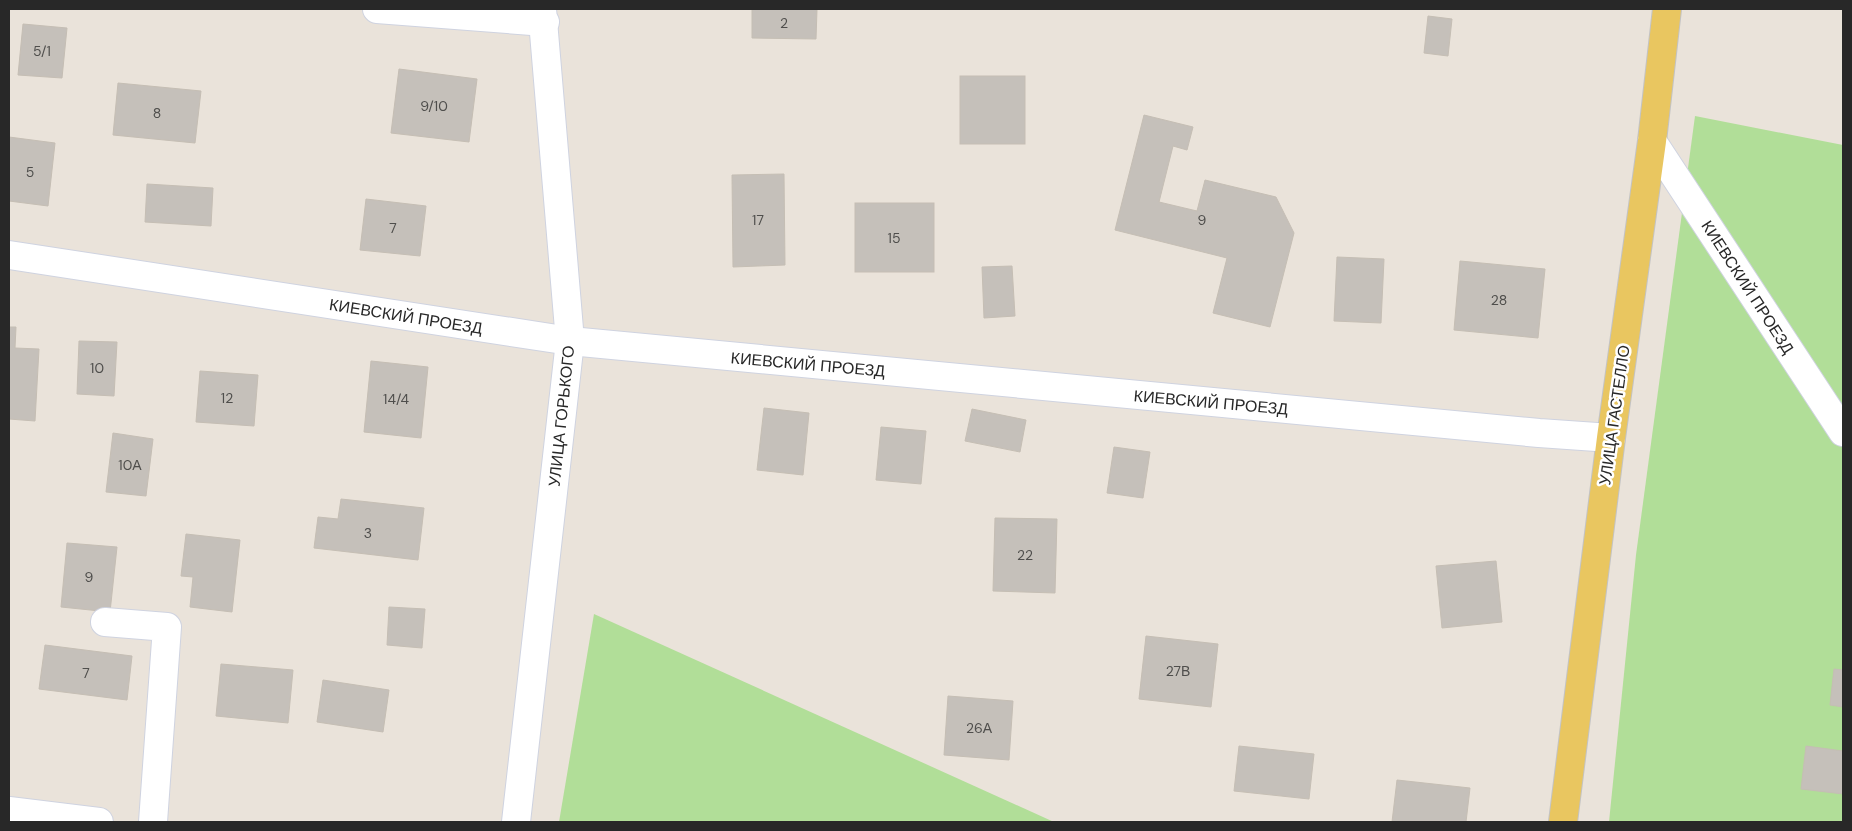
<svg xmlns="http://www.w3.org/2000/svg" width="1852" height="831" viewBox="0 0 1852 831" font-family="'DM Sans',sans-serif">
<rect width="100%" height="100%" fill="#eae3da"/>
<g fill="#b1de98">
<path d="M 1695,116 L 1843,145 L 1843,822 L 1609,822 L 1636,555 Z"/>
<path d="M 594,614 L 1054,822 L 559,822 Z"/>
</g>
<g fill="#c5c0ba" stroke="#c5beb4">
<path d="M 752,9 L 817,9 L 816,39 L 752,38 Z"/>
<path d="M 1428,16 L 1452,19 L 1448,56 L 1424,53 Z"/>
<path d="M 23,24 L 67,28 L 62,78 L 18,75 Z"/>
<path d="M 399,69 L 477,79 L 469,142 L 391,133 Z"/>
<rect x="960" y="76" width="65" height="68"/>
<path d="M 118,83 L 201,91 L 195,143 L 113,135 Z"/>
<path d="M 1144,115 L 1193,127 L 1187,150 L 1173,146 L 1159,202 L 1197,211 L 1205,180 L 1276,197 L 1294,233 L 1270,327 L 1213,313 L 1227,258 L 1115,230 Z"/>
<path d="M 9,137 L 55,143 L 48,206 L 9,201 Z"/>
<path d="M 784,174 L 785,265 L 733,267 L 732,175 Z"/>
<path d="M 147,184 L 213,188 L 211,226 L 145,222 Z"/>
<path d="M 366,199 L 426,206 L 420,256 L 360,250 Z"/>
<rect x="855" y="203" width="79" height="69"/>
<path d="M 1337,257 L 1384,259 L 1381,323 L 1334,321 Z"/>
<path d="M 1460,261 L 1545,269 L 1538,338 L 1454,330 Z"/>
<path d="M 1012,266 L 1015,316 L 984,318 L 982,267 Z"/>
<path d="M 9,327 L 16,327 L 15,348 L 39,349 L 35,421 L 9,419 Z"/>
<path d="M 79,341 L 117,342 L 114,396 L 77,394 Z"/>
<path d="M 371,361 L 428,367 L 421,438 L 364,432 Z"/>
<path d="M 200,371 L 258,375 L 254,426 L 196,422 Z"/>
<path d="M 764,408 L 809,413 L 803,475 L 757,470 Z"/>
<path d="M 972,409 L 1026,420 L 1020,452 L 965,441 Z"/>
<path d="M 881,427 L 926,431 L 921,484 L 876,480 Z"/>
<path d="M 113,433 L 153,439 L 146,496 L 106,492 Z"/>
<path d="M 1114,447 L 1150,452 L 1143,498 L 1107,493 Z"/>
<path d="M 341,499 L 424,508 L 418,560 L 314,548 L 318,517 L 338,519 Z"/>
<path d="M 995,518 L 1057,519 L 1055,593 L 993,591 Z"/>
<path d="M 186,534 L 240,540 L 232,612 L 190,607 L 193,577 L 181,576 Z"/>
<path d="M 67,543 L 117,547 L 110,612 L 61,607 Z"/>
<path d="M 1496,561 L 1502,622 L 1442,628 L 1436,566 Z"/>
<path d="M 389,607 L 425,609 L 422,648 L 387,645 Z"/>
<path d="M 1146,636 L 1218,644 L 1211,707 L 1139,699 Z"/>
<path d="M 45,645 L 132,656 L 127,700 L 39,689 Z"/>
<path d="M 221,664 L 293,670 L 288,723 L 216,716 Z"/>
<path d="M 1834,669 L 1843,670 L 1843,707 L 1830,705 Z"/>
<path d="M 323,680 L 389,690 L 383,732 L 317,722 Z"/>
<path d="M 948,696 L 1013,701 L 1009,760 L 944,755 Z"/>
<path d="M 1239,746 L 1314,754 L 1309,799 L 1234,791 Z"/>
<path d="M 1806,746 L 1843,751 L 1843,794 L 1801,789 Z"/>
<path d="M 1397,780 L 1470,788 L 1466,822 L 1392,822 Z"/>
</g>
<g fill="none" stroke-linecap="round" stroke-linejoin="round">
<defs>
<g id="minor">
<path d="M 377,9 L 545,22"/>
<path d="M 1652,141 L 1843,432"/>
<path d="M 9,255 L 570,341 L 1539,433 L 1611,438"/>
<path d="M 105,622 L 167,627 L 153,822"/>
<path d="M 9,811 L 99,822"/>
<path d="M 516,822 L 570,341 L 542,9"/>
</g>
<path id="major" d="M 1563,822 L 1611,438 L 1652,141 L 1667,9"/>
</defs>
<use href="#minor" stroke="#cfd3e0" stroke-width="30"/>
<use href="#major" stroke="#c3c3c3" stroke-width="30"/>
<use href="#minor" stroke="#fff" stroke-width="28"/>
<use href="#major" stroke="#e9c660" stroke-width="28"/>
</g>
<g text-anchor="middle" stroke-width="5" stroke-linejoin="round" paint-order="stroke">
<g font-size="14" fill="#4f4e4c">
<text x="784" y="28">2</text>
<text x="42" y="56">5/1</text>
<text x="434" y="111">9/10</text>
<text x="157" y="118">8</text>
<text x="30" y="177">5</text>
<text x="758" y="225">17</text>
<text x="1202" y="225">9</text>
<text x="393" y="233">7</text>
<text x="894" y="243">15</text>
<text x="1499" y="305">28</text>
<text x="97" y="373">10</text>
<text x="227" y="403">12</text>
<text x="396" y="404">14/4</text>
<text x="130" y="470">10А</text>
<text x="368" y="538">3</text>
<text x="1025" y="560">22</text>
<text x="89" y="582">9</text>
<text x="1178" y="676">27В</text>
<text x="86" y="678">7</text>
<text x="979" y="733">26А</text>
</g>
<g font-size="16" fill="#282828" stroke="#fff">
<text transform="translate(1748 287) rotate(57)" y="6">КИЕВСКИЙ ПРОЕЗД</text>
<text transform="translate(406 316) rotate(9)" y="6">КИЕВСКИЙ ПРОЕЗД</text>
<text transform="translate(808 364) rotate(5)" y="6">КИЕВСКИЙ ПРОЕЗД</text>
<text transform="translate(1211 402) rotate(5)" y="6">КИЕВСКИЙ ПРОЕЗД</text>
<text transform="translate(1614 415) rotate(-82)" y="6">УЛИЦА ГАСТЕЛЛО</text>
<text transform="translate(561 416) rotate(-84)" y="6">УЛИЦА ГОРЬКОГО</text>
</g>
</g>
<rect width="1852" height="831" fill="none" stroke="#282828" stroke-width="20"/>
</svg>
